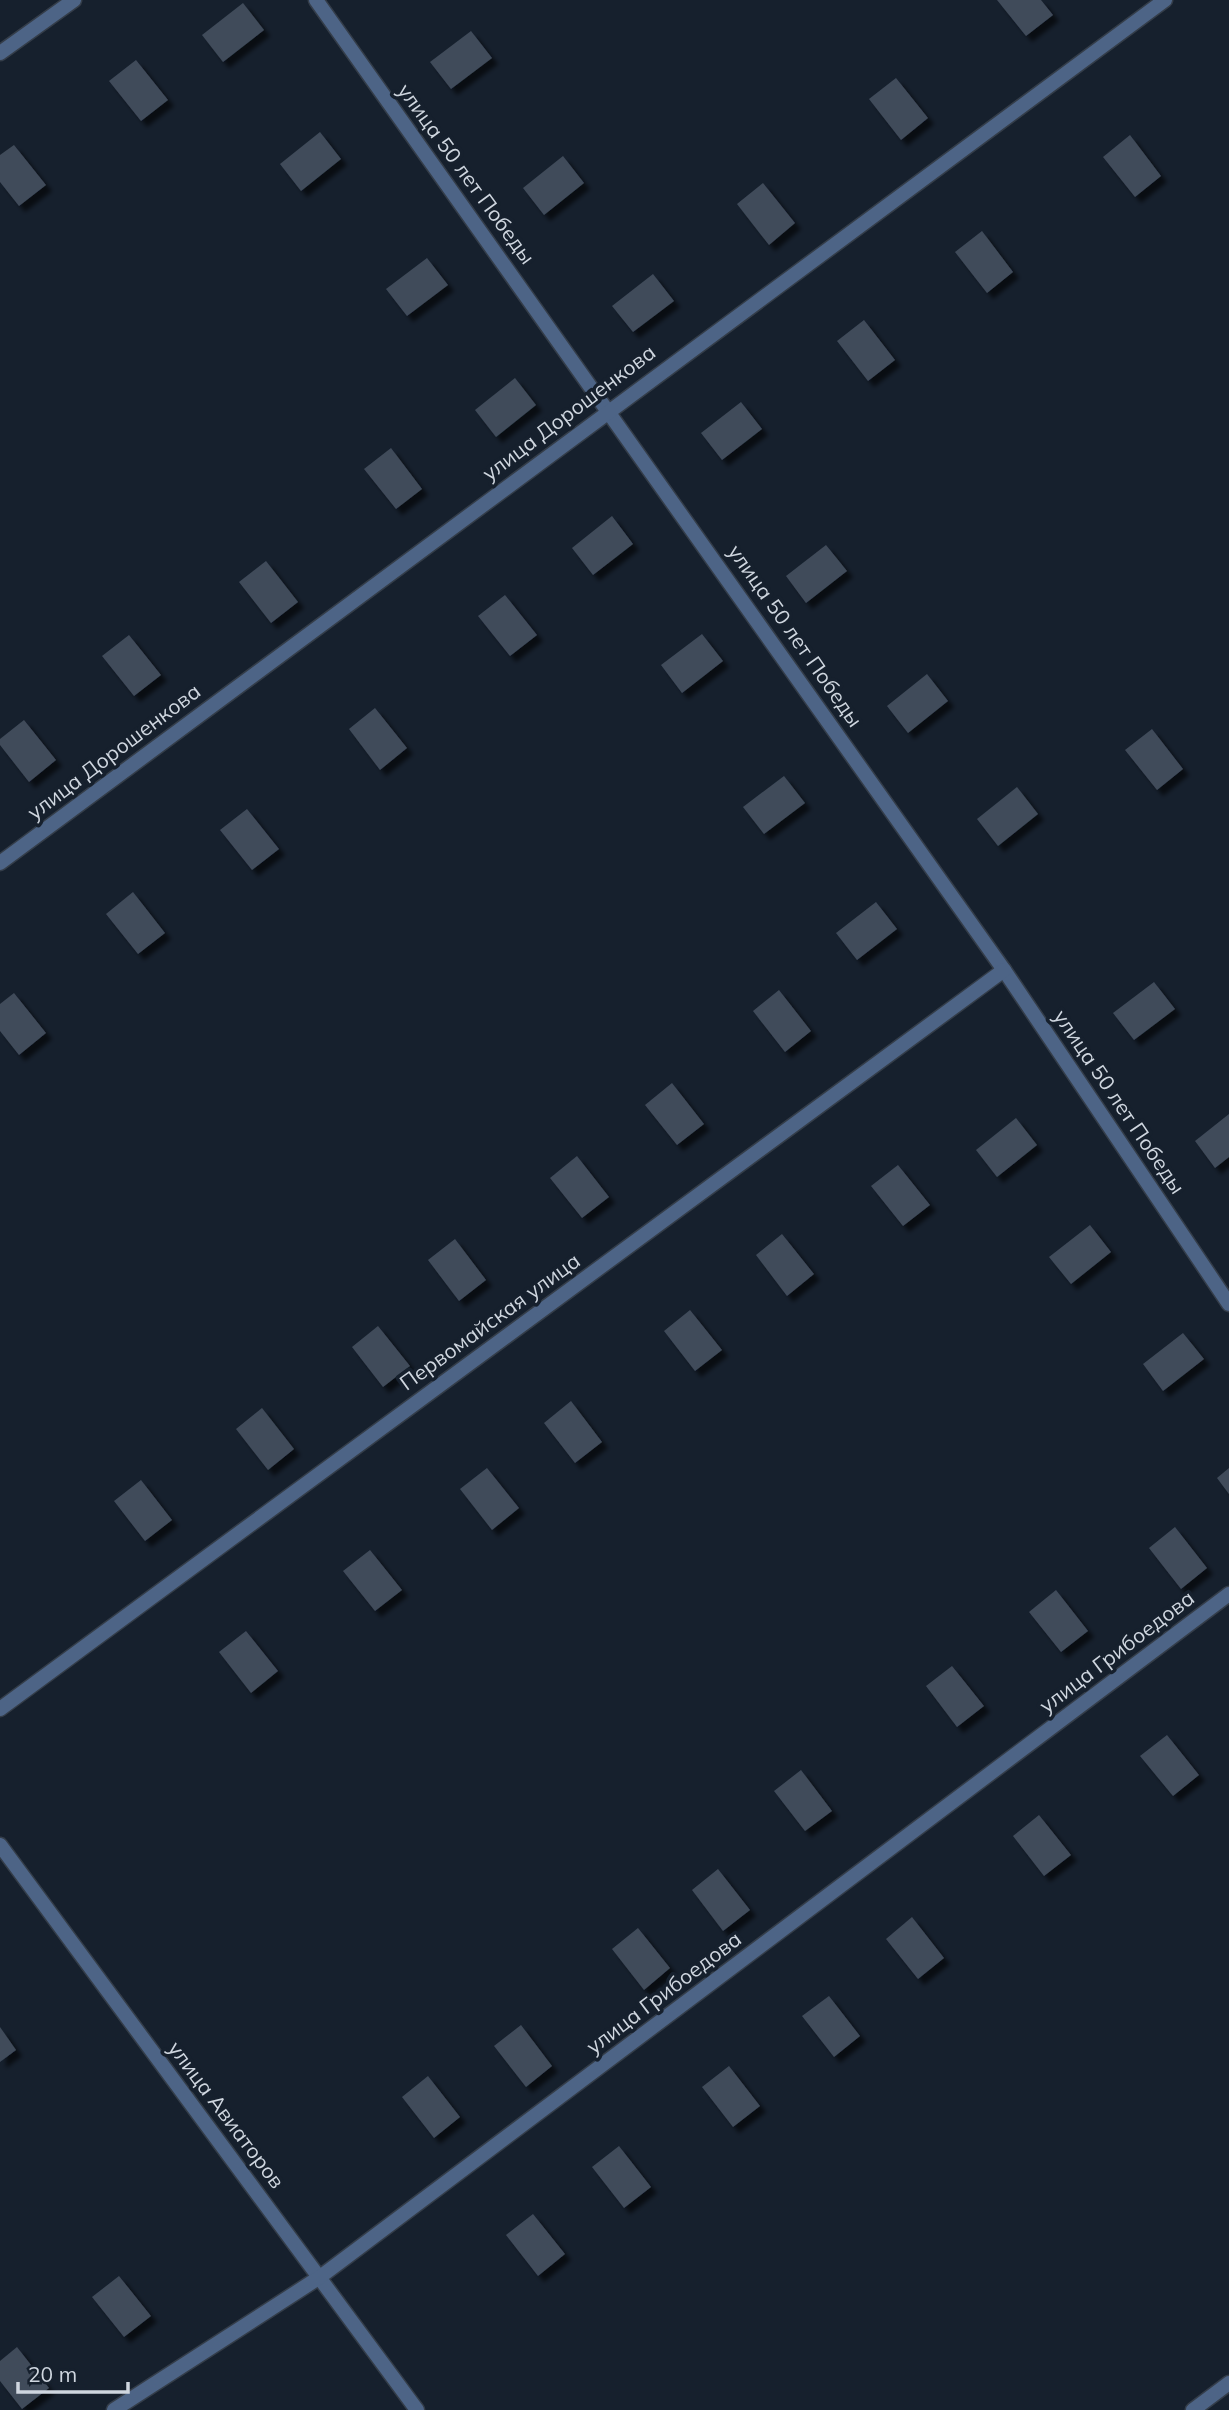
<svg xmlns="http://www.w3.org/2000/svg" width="1229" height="2410" viewBox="0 0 1229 2410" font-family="Mulish,sans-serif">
<defs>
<filter id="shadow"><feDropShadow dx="6" dy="6" stdDeviation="2" flood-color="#0009"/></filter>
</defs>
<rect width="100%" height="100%" fill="#16202d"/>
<g fill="#404b5a" filter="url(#shadow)">
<path d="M 997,0 L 1041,0 L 1053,15 L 1026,36 Z"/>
<path d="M 243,3 L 264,30 L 223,62 L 202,35 Z"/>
<path d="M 471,31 L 492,58 L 451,89 L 430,62 Z"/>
<path d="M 136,60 L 168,100 L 141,121 L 109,81 Z"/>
<path d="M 896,78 L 928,118 L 901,140 L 869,99 Z"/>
<path d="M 320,132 L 341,159 L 301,191 L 280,164 Z"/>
<path d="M 1130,135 L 1161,176 L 1135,197 L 1103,157 Z"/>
<path d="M 14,145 L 46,185 L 19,206 L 0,182 L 0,155 Z"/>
<path d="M 563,156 L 584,183 L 544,215 L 523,188 Z"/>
<path d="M 763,183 L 795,223 L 769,245 L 737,204 Z"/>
<path d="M 982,231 L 1013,272 L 987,293 L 955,252 Z"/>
<path d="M 427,258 L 448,285 L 407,316 L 386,289 Z"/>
<path d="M 653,274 L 674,301 L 633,332 L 612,306 Z"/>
<path d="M 864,320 L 895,360 L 868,381 L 837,341 Z"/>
<path d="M 515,378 L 536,405 L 496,437 L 475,410 Z"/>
<path d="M 741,402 L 762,429 L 722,460 L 701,433 Z"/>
<path d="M 391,448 L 422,489 L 396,509 L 364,469 Z"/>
<path d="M 612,516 L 633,544 L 593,575 L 572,548 Z"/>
<path d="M 826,545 L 847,571 L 806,603 L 786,576 Z"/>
<path d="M 266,561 L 298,602 L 271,623 L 239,582 Z"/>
<path d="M 505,595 L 537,635 L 510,656 L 478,616 Z"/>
<path d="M 702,634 L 723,661 L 682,693 L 661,665 Z"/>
<path d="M 129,635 L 161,675 L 134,696 L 102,656 Z"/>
<path d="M 927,674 L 948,701 L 908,733 L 887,706 Z"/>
<path d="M 375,708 L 407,748 L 380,770 L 349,729 Z"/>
<path d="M 24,720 L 56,760 L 29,782 L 0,745 L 0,739 Z"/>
<path d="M 1152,729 L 1183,769 L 1157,790 L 1125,750 Z"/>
<path d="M 784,776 L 805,803 L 764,834 L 743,807 Z"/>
<path d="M 1017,787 L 1038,814 L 998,846 L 977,819 Z"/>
<path d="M 247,809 L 279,849 L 252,870 L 220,830 Z"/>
<path d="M 133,892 L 165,933 L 138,954 L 106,914 Z"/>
<path d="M 876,902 L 897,929 L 857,960 L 836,933 Z"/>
<path d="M 1154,982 L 1175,1009 L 1134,1040 L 1113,1013 Z"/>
<path d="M 779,990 L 811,1031 L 785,1052 L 753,1011 Z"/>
<path d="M 14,993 L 46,1033 L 19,1055 L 0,1031 L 0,1004 Z"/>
<path d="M 672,1083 L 704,1124 L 677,1145 L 645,1105 Z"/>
<path d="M 1229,1114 L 1229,1157 L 1215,1168 L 1195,1141 Z"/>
<path d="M 1016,1118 L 1037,1145 L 997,1177 L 976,1150 Z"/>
<path d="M 577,1156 L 609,1197 L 582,1218 L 550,1178 Z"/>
<path d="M 898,1165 L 930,1205 L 903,1226 L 871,1186 Z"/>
<path d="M 1090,1225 L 1111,1252 L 1071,1284 L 1049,1257 Z"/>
<path d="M 782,1234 L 814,1274 L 787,1296 L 756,1255 Z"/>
<path d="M 455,1239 L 486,1280 L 459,1301 L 428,1260 Z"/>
<path d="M 690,1310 L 722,1350 L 695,1371 L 664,1331 Z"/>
<path d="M 378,1326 L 410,1366 L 383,1387 L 352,1347 Z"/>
<path d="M 1183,1333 L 1204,1359 L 1163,1391 L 1143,1364 Z"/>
<path d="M 571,1401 L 602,1442 L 575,1463 L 544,1423 Z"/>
<path d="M 262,1408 L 294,1449 L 268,1470 L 236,1429 Z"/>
<path d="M 487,1468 L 519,1508 L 492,1530 L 460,1489 Z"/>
<path d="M 1229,1468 L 1229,1494 L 1217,1478 Z"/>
<path d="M 141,1480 L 172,1520 L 145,1541 L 114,1501 Z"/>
<path d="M 1175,1527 L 1207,1568 L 1181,1589 L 1149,1548 Z"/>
<path d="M 370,1550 L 402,1590 L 375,1611 L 343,1571 Z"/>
<path d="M 1056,1590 L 1088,1631 L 1061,1652 L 1029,1612 Z"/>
<path d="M 246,1631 L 278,1671 L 251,1693 L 219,1652 Z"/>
<path d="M 952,1666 L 984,1706 L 957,1727 L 926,1686 Z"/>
<path d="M 1167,1735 L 1199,1775 L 1173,1796 L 1140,1756 Z"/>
<path d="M 801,1770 L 832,1811 L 805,1831 L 774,1791 Z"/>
<path d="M 1039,1815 L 1071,1855 L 1044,1876 L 1013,1836 Z"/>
<path d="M 718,1869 L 750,1910 L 723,1931 L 692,1890 Z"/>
<path d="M 912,1917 L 944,1958 L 918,1979 L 886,1939 Z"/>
<path d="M 638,1928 L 670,1968 L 644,1990 L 612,1949 Z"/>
<path d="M 829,1996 L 860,2036 L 834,2057 L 802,2016 Z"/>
<path d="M 521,2025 L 552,2066 L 526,2087 L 494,2046 Z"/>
<path d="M 0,2027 L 16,2050 L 0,2062 Z"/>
<path d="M 729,2066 L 760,2106 L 733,2127 L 702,2087 Z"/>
<path d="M 428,2076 L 460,2117 L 434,2138 L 402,2097 Z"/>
<path d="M 619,2146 L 651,2187 L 624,2208 L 592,2167 Z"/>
<path d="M 533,2214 L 565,2254 L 538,2276 L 506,2235 Z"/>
<path d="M 119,2276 L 151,2316 L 124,2337 L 92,2297 Z"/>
<path d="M 17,2347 L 49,2388 L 22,2409 L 0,2381 L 0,2361 Z"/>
</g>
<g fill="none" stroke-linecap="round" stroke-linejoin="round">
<defs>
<g id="minor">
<path d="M 316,0 L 1004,970 L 1229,1304"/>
<path d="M 0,53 L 74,0"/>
<path d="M 0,863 L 1165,0"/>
<path d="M 0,1709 L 1004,970"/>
<path d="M 0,1845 L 417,2410"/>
<path d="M 114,2410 L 320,2277 L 1229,1594"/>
<path d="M 1193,2410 L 1229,2383"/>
</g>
</defs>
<use href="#minor" stroke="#343d49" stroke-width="17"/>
<use href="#minor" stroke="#4d6486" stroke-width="14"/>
</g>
<g text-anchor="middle" stroke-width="7" stroke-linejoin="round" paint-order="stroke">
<g font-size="21" fill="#cfd6df" stroke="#16202d">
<text transform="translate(466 174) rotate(54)" y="7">улица 50 лет Победы</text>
<text transform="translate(569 413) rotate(-37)" y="7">улица Дорошенкова</text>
<text transform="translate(795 636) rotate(55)" y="7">улица 50 лет Победы</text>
<text transform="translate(114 752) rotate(-37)" y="7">улица Дорошенкова</text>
<text transform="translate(1119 1102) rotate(56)" y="7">улица 50 лет Победы</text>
<text transform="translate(490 1322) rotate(-36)" y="7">Первомайская улица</text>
<text transform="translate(1117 1652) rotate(-37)" y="7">улица Грибоедова</text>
<text transform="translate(664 1993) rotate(-37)" y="7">улица Грибоедова</text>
<text transform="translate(226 2115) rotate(53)" y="7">улица Авиаторов</text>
</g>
</g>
<path d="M18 2382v10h110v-10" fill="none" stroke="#cfd6df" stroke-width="3.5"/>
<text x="28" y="2382" font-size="21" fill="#cfd6df" stroke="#16202d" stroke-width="5" paint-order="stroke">20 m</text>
</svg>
